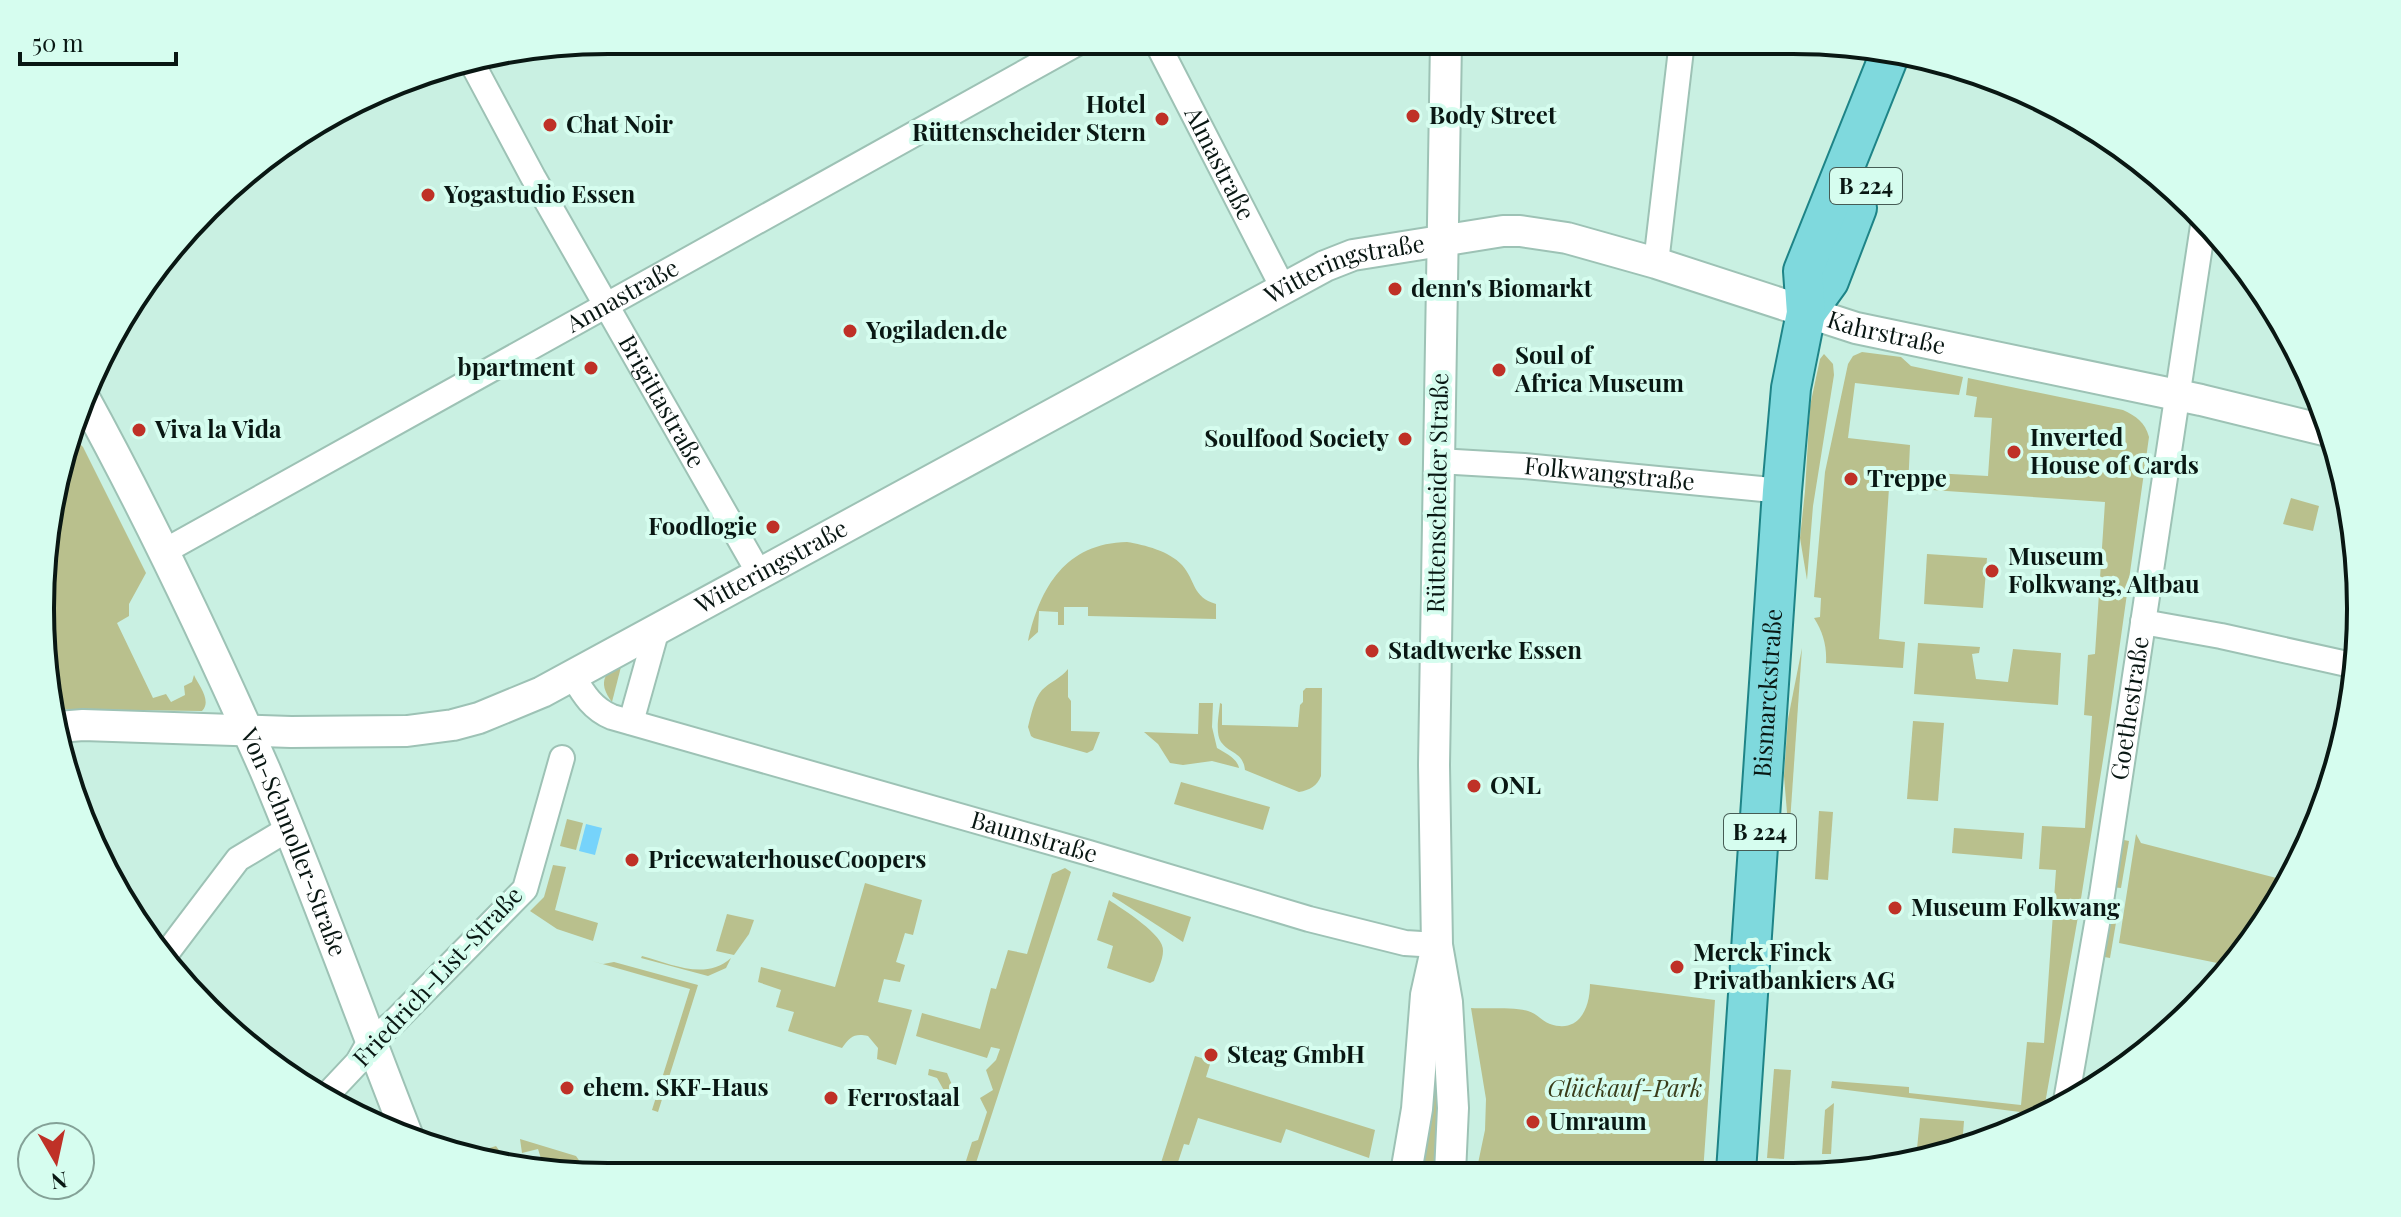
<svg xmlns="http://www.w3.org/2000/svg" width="2401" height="1217" viewBox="0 0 2401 1217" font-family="'Playfair Display',serif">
<rect width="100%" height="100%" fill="#c9f0e2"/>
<g fill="#b9c08d">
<path d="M 1862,352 L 1901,357 L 1911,366 L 1963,377 L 1959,395 L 1855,383 L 1848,438 L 1910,445 L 1908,488 L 1889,488 L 1879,639 L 1905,642 L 1903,668 L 1826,663 C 1827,646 1823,632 1814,618 L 1820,617 L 1821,598 L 1814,597 L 1825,472 L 1848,364 L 1853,356 Z"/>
<path d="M 1824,354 L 1833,364 L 1834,375 L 1813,506 L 1807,580 L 1800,538 L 1805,491 L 1810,406 L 1820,359 Z"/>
<path d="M 1968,378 L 2123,410 C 2136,416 2145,422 2149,437 L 2109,722 L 2079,911 L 2043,1115 L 1831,1088 L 1832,1081 L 1909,1087 L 1909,1093 L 2021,1105 L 2027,1042 L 2044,1043 L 2056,870 L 2039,869 L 2042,826 L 2085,828 L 2092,716 L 2084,715 L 2088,655 L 2095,654 L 2105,502 L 1932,490 L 1933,473 L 1988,476 L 1992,418 L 1974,417 L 1977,397 L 1966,395 Z"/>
<path d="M 69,439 L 76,440 L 83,447 L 146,573 L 129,604 L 129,616 L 117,623 L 153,698 L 166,694 L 171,702 L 185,695 L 184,686 L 192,682 L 194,675 C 199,686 212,701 202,711 L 53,709 L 45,682 L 51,497 Z"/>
<path d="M 2291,498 L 2319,506 L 2313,531 L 2283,524 Z"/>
<path d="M 1127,542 C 1145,545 1169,551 1182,565 C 1196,581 1192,597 1216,604 L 1216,619 L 1088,616 L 1088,607 L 1064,607 L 1064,625 L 1058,625 L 1058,612 L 1039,611 L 1038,632 L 1028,641 C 1040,587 1066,543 1127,542 Z"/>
<path d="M 1927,554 L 1987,558 L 1983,608 L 1924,604 Z"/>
<path d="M 1918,643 L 1980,647 L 1979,653 L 1972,654 L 1976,679 L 2008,682 L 2013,649 L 2061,653 L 2058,705 L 1914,694 Z"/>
<path d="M 1802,648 L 1789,837 L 1784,776 L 1788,719 Z"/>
<path d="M 623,659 L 612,702 C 596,681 606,672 623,659 Z"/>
<path d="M 1068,669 L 1068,697 L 1071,701 L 1071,731 L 1100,732 L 1093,750 L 1087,753 L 1034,738 L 1031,736 L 1028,727 C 1031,716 1034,699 1042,690 C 1050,682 1061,678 1068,669 Z"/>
<path d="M 1306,688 L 1322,688 L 1321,776 C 1317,786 1310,790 1299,792 L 1245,770 C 1243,752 1230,754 1221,742 C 1215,733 1219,714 1220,703 L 1222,704 L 1222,725 L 1298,727 L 1300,705 L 1303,702 L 1303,691 Z"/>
<path d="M 1199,703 L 1213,703 L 1212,727 L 1217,748 C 1225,753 1237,758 1239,768 L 1212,761 L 1183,765 L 1170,763 L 1158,744 L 1144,732 L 1198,734 Z"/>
<path d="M 1913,721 L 1944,723 L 1938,801 L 1907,799 Z"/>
<path d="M 1181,782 L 1270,807 L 1263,830 L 1174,804 Z"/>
<path d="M 1819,811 L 1833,812 L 1828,880 L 1815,879 Z"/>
<path d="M 567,819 L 583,823 L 576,850 L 560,846 Z"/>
<path d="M 1954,828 L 2024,833 L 2022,859 L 1952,853 Z"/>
<path d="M 2136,834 L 2141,843 L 2288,881 L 2232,966 L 2119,943 Z"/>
<path d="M 2119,839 L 2129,841 L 2121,888 L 2110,887 Z"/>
<path d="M 553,865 L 566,867 L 555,910 L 598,923 L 593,941 L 557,929 L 530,911 L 544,897 Z"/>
<path d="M 1065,868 L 1071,872 L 972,1175 L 955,1175 L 957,1168 L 965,1164 L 972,1142 L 978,1140 L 987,1112 L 980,1098 L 993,1090 L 986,1070 L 996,1060 L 1000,1049 L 991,1047 L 987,1058 L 916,1036 L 922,1013 L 980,1029 L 991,988 L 996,989 L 1008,950 L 1027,954 L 1052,874 Z"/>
<path d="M 865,883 L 922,900 L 913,935 L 905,933 L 896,962 L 905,965 L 900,982 L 884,979 L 878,1002 L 912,1010 L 896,1065 L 877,1059 L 878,1048 L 868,1036 C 854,1033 850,1037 842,1048 L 788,1031 L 794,1012 L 776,1007 L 781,990 L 758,982 L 761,967 L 835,987 Z"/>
<path d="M 1113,892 L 1191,917 L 1183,942 L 1112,896 Z"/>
<path d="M 1109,900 C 1122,909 1165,935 1163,951 C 1163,960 1157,972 1154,981 L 1150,983 L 1107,968 L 1113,946 L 1097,940 Z"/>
<path d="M 2107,903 L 2119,905 L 2110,958 L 2099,956 Z"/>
<path d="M 727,914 L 754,920 L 749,934 L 734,955 L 716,951 Z"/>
<path d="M 642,956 C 672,964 705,981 731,958 L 726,968 L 708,976 L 641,958 Z"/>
<path d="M 592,961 L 603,964 L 614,962 L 698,985 L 658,1112 L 652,1110 L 690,989 Z"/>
<path d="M 1590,984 L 1715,1000 L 1703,1173 L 1476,1173 L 1485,1130 L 1486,1099 L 1471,1008 C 1485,1009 1516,1007 1528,1011 C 1536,1013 1542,1021 1550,1024 C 1579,1034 1590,1008 1590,984 Z"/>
<path d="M 1432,1008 L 1439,1054 L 1439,1173 L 1418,1173 Z"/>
<path d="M 1195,1056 L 1211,1061 L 1206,1077 L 1375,1130 L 1369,1158 L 1286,1129 L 1281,1143 L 1198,1118 L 1189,1145 L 1184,1144 L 1174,1174 L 1159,1169 Z"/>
<path d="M 929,1069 L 947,1073 L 955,1092 L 947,1096 L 937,1078 L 928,1075 Z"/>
<path d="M 1774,1069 L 1791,1070 L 1784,1159 L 1767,1158 Z"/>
<path d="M 1834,1103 L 1831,1154 L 1822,1154 L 1825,1110 Z"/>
<path d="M 1920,1118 L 1964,1121 L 1962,1147 L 1916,1159 Z"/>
<path d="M 520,1139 L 576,1156 L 583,1166 L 582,1176 L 545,1171 L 538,1149 L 522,1153 Z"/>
<path d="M 496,1146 L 501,1153 L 488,1157 L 489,1162 L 461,1157 Z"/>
<path d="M 1340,1161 L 1365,1170 L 1364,1174 L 1336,1174 Z"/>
</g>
<path fill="#76d3fb" d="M 586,824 L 602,828 L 595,855 L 579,851 Z"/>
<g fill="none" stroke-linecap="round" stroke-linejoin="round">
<defs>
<g id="minor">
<path id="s1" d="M 1156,41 L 1283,288"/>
<path id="s2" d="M 472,63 L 533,177 L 759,573"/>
<path d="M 1656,263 L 1682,41"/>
<path id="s3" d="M 1438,461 L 1524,466 L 1782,491"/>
<path id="s4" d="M 163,552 L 1083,40"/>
<path d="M 2143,622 L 2221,636 L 2356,666"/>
<path id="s5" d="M 572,675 C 583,693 592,709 612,717 L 1089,853 L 1309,919 L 1405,943 L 1437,945"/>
<path d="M 631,722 L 657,629"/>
<path d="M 166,954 L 238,859 L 288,829"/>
<path d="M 326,1096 L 358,1062 L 370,1041 L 393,1023 L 525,889 L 562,758"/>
<path id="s6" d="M 2066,1101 L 2102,895 L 2204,219"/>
</g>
<g id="tertiary">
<path d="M 1446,41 L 1434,765 L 1437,945 L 1447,1002 L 1453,1108 L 1450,1173"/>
<path id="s7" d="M 82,394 C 149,516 209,643 265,770 C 316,891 360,1015 408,1137"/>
<path id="s8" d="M 58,727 L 83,725 L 291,732 L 407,731 L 453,725 L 479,718 L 542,692 L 1325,266 L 1353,255 L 1503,231 L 1520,231 L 1567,238 L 1656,263 L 1856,328 L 2201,400 L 2332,432"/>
<path d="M 1406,1173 L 1417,1109 L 1426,995 L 1434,959"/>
</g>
<g id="primary">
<path d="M 1806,313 L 1829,281 L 1857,208"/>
<path id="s9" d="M 1736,1172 L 1782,491 L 1791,388 L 1806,313 L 1803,271 L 1891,51"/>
</g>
</defs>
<use href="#minor" stroke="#9dc2b5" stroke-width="28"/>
<use href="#tertiary" stroke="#9dc2b5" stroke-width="34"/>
<use href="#primary" stroke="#1e8487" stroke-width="42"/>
<use href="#minor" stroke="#fff" stroke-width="24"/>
<use href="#tertiary" stroke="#fff" stroke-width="30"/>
<use href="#primary" stroke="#7fd9dd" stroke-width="38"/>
</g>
<g fill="#bf3127" stroke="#d6fdef" stroke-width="3">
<circle cx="1413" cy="116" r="8"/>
<circle cx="1162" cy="119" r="8"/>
<circle cx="550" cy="125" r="8"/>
<circle cx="428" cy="195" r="8"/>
<circle cx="1395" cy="289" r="8"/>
<circle cx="850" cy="331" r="8"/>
<circle cx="591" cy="368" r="8"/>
<circle cx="1499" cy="370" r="8"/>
<circle cx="139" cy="430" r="8"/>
<circle cx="1405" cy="439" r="8"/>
<circle cx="2014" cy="452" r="8"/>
<circle cx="1851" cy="479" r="8"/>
<circle cx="773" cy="527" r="8"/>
<circle cx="1992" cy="571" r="8"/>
<circle cx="1372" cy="651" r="8"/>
<circle cx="1474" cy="786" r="8"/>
<circle cx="632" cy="860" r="8"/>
<circle cx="1895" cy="908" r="8"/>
<circle cx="1677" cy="967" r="8"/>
<circle cx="1211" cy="1055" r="8"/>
<circle cx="567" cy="1088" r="8"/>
<circle cx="831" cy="1098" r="8"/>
<circle cx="1533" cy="1122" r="8"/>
</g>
<g text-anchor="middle" stroke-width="8" stroke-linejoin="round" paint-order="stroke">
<g fill="#d6fdef" stroke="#465c55" stroke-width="2">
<rect x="1830" y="168" width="72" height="36" rx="6"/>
<rect x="1724" y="814" width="72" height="36" rx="6"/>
</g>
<g font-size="22" font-weight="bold" fill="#091713">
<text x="1866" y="194">B 224</text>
<text x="1760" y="840">B 224</text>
</g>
<g font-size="24" font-weight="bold" fill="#091713" stroke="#d6fdef" text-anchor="start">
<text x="1146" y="113" text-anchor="end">Hotel<tspan x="1146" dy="28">Rüttenscheider Stern</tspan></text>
<text x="1429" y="124">Body Street</text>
<text x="566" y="133">Chat Noir</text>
<text x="444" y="203">Yogastudio Essen</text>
<text x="1411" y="297">denn's Biomarkt</text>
<text x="866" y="339">Yogiladen.de</text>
<text x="1515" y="364">Soul of<tspan x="1515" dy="28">Africa Museum</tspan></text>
<text x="575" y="376" text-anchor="end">bpartment</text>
<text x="155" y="438">Viva la Vida</text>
<text x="2030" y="446">Inverted<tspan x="2030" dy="28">House of Cards</tspan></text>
<text x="1389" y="447" text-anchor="end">Soulfood Society</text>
<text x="1867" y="487">Treppe</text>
<text x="757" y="535" text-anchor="end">Foodlogie</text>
<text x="2008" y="565">Museum<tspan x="2008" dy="28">Folkwang, Altbau</tspan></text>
<text x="1388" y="659">Stadtwerke Essen</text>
<text x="1490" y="794">ONL</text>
<text x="648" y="868">PricewaterhouseCoopers</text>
<text x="1911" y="916">Museum Folkwang</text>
<text x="1693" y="961">Merck Finck<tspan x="1693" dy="28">Privatbankiers AG</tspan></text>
<text x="1227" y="1063">Steag GmbH</text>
<text x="583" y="1096">ehem. SKF-Haus</text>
<text x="847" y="1106">Ferrostaal</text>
<text x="1549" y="1130">Umraum</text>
</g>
<g font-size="24" fill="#091713" stroke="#d6fdef">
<text dy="8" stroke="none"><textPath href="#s1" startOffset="138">Almastraße</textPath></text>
<text dy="8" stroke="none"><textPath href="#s8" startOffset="1400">Witteringstraße</textPath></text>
<text dy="8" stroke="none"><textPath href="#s4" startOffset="526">Annastraße</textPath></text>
<text dy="8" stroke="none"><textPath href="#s8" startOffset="1962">Kahrstraße</textPath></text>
<text dy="8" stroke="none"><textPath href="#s2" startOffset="388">Brigittastraße</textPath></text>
<text dy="8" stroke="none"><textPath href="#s3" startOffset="172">Folkwangstraße</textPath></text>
<text transform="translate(1438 493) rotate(-89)" y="8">Rüttenscheider Straße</text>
<text dy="8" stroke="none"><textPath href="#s8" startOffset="752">Witteringstraße</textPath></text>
<text dy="8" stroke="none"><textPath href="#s9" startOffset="480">Bismarckstraße</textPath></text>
<text dy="8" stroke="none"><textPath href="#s6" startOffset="398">Goethestraße</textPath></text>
<text dy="8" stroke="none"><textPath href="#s5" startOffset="498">Baumstraße</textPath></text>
<text dy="8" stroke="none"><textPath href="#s7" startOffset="496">Von-Schmoller-Straße</textPath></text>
<text transform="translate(438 977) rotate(-47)" y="8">Friedrich-List-Straße</text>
</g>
<g font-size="24" font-style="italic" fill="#393c1a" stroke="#d6fdef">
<text x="1625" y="1097">Glückauf-Park</text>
</g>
</g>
<path d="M0 0H2401V1217H0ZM608 54H1793A554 554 0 0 1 2347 608V609A554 554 0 0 1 1793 1163H608A554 554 0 0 1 54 609V608A554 554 0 0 1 608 54Z" fill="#d6fdef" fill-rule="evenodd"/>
<path fill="none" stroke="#091713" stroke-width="4" d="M608 54H1793A554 554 0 0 1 2347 608V609A554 554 0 0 1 1793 1163H608A554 554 0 0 1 54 609V608A554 554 0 0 1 608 54Z"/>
<g transform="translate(56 1161) rotate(171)"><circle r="38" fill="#d6fdef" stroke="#84a197" stroke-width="2"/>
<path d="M0-6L14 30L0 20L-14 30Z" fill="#bf3127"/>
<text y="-12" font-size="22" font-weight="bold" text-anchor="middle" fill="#091713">N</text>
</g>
<path d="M20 52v12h156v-12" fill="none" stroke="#091713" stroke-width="4"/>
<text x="32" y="52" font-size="24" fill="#091713" stroke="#d6fdef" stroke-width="6" paint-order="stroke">50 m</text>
</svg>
